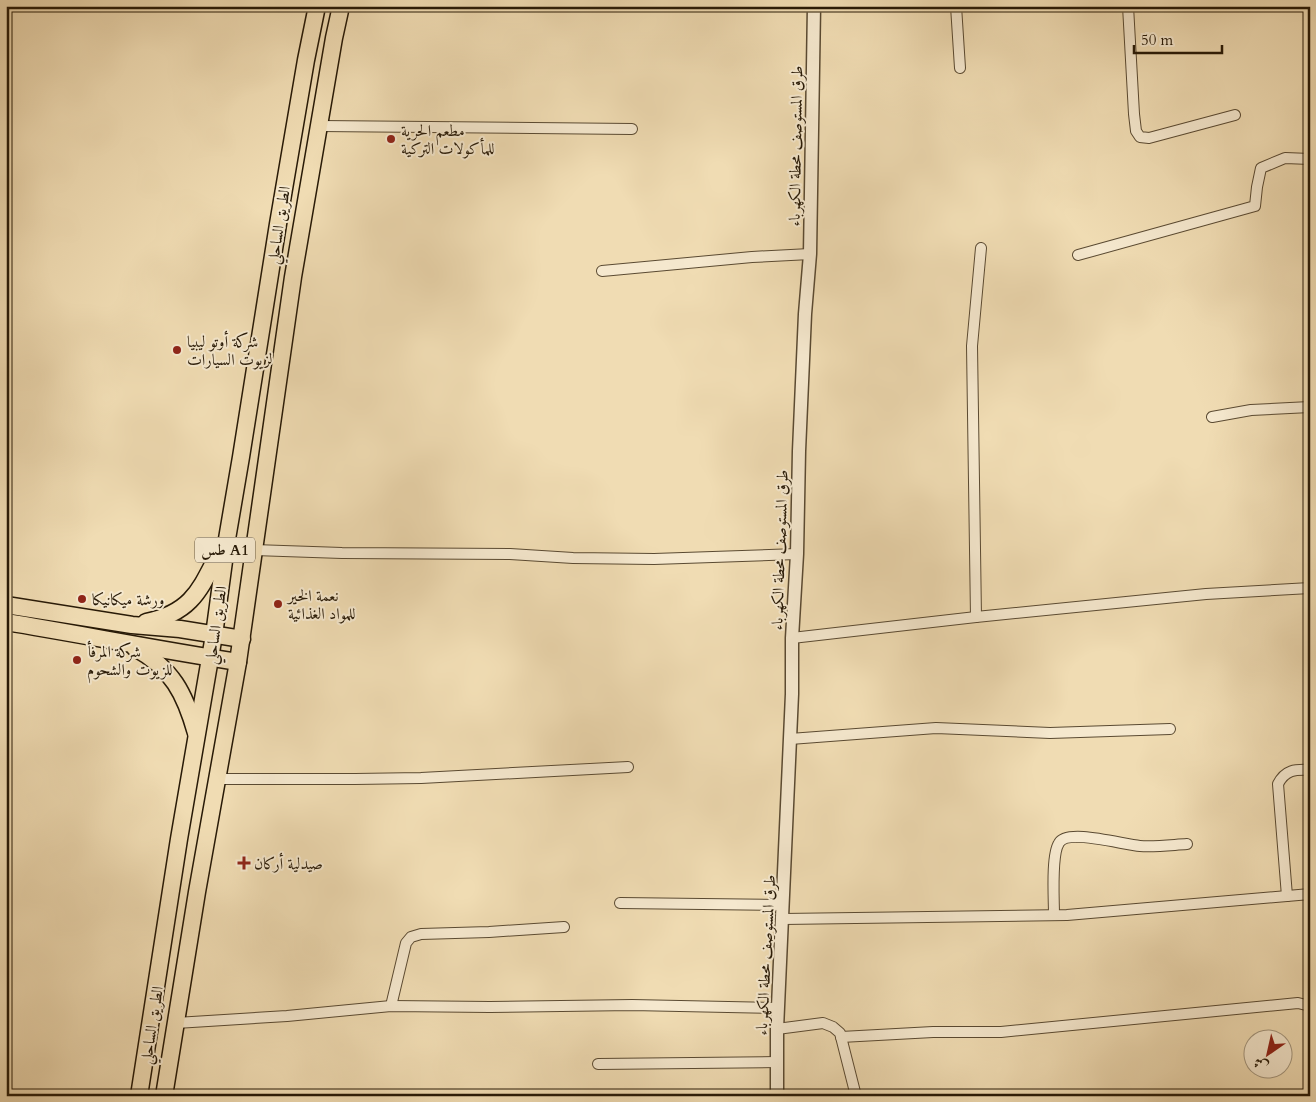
<svg xmlns="http://www.w3.org/2000/svg" width="1316" height="1102" viewBox="0 0 1316 1102" font-family="Cardo,Amiri,serif">
<rect width="100%" height="100%" fill="#f0dcb3"/>
<filter id="stains"><feTurbulence type="fractalNoise" baseFrequency=".004" numOctaves="4"/><feColorMatrix values="0 0 0 0 .2 0 0 0 0 .09 0 0 0 0 .02 0 0 0 .5 -.17"/></filter>
<radialGradient id="worn" r=".72"><stop offset=".6" stop-color="#630" stop-opacity="0"/><stop offset="1" stop-color="#630" stop-opacity=".3"/></radialGradient>
<g fill="none" stroke-linecap="round" stroke-linejoin="round">
<defs>
<g id="minor">
<path d="M 722,6 L 757,6"/>
<path d="M 956,6 L 960,68"/>
<path d="M 1128,6 L 1134,114 L 1136,131 L 1140,137 L 1149,138 L 1235,115"/>
<path d="M 320,126 L 632,129"/>
<path d="M 1078,255 L 1255,206 L 1257,187 L 1261,168 L 1285,158 L 1310,159"/>
<path d="M 602,271 L 752,257 L 810,254"/>
<path d="M 1212,417 L 1251,410 L 1310,407"/>
<path d="M 254,550 L 342,553 L 510,554 L 573,558 L 654,559 L 797,554"/>
<path d="M 976,617 L 972,346 L 981,248"/>
<path d="M 792,638 L 976,617 L 1206,594 L 1310,588"/>
<path d="M 790,739 L 936,728 L 1050,733 L 1170,729"/>
<path d="M 218,779 L 355,779 L 421,778 L 628,767"/>
<path d="M 1287,896 L 1278,784 C 1285,770 1295,769 1310,770"/>
<path d="M 620,903 L 783,905"/>
<path d="M 1054,915 C 1054,899 1051,855 1059,843 C 1067,828 1124,845 1140,846 C 1156,847 1171,845 1187,844"/>
<path d="M 783,919 L 1067,915 L 1310,894"/>
<path d="M 391,1006 L 406,943 L 411,937 L 421,934 L 489,932 L 564,927"/>
<path d="M 176,1023 L 287,1016 L 391,1006 L 490,1007 L 632,1005 L 778,1008"/>
<path d="M 777,1029 L 823,1023 L 833,1027 L 840,1033 L 856,1096"/>
<path d="M 841,1037 L 933,1032 L 1001,1032 L 1298,1003 L 1310,1006"/>
<path d="M 598,1064 L 777,1062"/>
</g>
<path id="tertiary" d="M 777,1096 L 777,1029 L 792,694 L 792,638 L 797,554 L 799,451 L 805,314 L 810,254 L 814,6"/>
<g id="trunk">
<path d="M 6,605 L 132,625 L 180,629 L 242,639"/>
<path d="M 6,622 C 84,635 161,650 238,662"/>
<path d="M 146,622 C 195,612 201,586 222,547"/>
<path d="M 135,648 C 172,668 185,694 196,733"/>
<path d="M 139,1096 L 179,839 L 214,635 L 227,539 L 241,457 L 278,224 L 306,60 L 317,6"/>
<path d="M 164,1096 L 197,892 L 238,662 L 293,277 L 334,38 L 341,6"/>
</g>
</defs>
<use href="#minor" stroke="#5a4a32" stroke-width="12"/>
<use href="#tertiary" stroke="#5a4a32" stroke-width="15"/>
<use href="#trunk" stroke="#281a07" stroke-width="19"/>
<use href="#minor" stroke="#f5e8ce" stroke-width="10"/>
<use href="#tertiary" stroke="#f5e8ce" stroke-width="12"/>
<use href="#trunk" stroke="#f0dcb3" stroke-width="16"/>
</g>
<g fill="#8f2418" stroke="#f5e8ce" stroke-width="2">
<circle cx="391" cy="139" r="5"/>
<circle cx="177" cy="350" r="5"/>
<circle cx="82" cy="599" r="5"/>
<circle cx="278" cy="604" r="5"/>
<circle cx="77" cy="660" r="5"/>
<path d="M241.5 855.5h5v5h5v5h-5v5h-5v-5h-5v-5h5z"/>
</g>
<g text-anchor="middle" stroke-width="4" stroke-linejoin="round" paint-order="stroke">
<rect fill="#f5e8ce" stroke="#665843" stroke-width="1" x="195" y="537.5" width="60" height="25" rx="4"/>
<g font-size="15" font-weight="bold" fill="#281a07">
<text x="225" y="555">طس A1</text>
</g>
<g font-size="16" fill="#281a07" stroke="#f5e8ce" text-anchor="start">
<text x="401" y="136">مطعم الحرية<tspan x="401" dy="18">للمأكولات التركية</tspan></text>
<text x="187" y="347">شركة أوتو ليبيا<tspan x="187" dy="18">لزيوت السيارات</tspan></text>
<text x="288" y="601">نعمة الخير<tspan x="288" dy="18">للمواد الغذائية</tspan></text>
<text x="92" y="605">ورشة ميكانيكا</text>
<text x="87" y="657">شركة المرفأ<tspan x="87" dy="18">للزيوت والشحوم</tspan></text>
<text x="254" y="869">صيدلية أركان</text>
</g>
<g font-size="16" fill="#281a07" stroke="#f5e8ce">
<text transform="translate(795 146) rotate(-89)" y="6">طرق المستوصف محطة الكهرباء</text>
<text transform="translate(278 225) rotate(-81)" y="6">الطريق الساحلي</text>
<text transform="translate(779 550) rotate(-88)" y="6">طرق المستوصف محطة الكهرباء</text>
<text transform="translate(215 625) rotate(-82)" y="6">الطريق الساحلي</text>
<text transform="translate(765 955) rotate(-87)" y="6">طرق المستوصف محطة الكهرباء</text>
<text transform="translate(151 1025) rotate(-81)" y="6">الطريق الساحلي</text>
</g>
</g>
<rect width="1316" height="1102" fill="none" stroke="#f0dcb3" stroke-width="25"/>
<rect x="8" y="8" width="1301" height="1087" fill="none" stroke="#281a07" stroke-width="2.5"/>
<rect x="12" y="12" width="1291" height="1077" fill="none" stroke="#281a07"/>
<g transform="translate(1268 1054) rotate(214)"><circle r="24" fill="#f5e8ce" stroke="#a3967e"/>
<path d="M0-4L9 19L0 12L-9 19Z" fill="#8f2418"/>
<text y="-8" font-size="14" font-weight="bold" text-anchor="middle" fill="#281a07">ش</text>
</g>
<path d="M1134 45v8h88v-8" fill="none" stroke="#281a07" stroke-width="2.5"/>
<text x="1141" y="45" font-size="15" fill="#281a07" stroke="#f5e8ce" stroke-width="4" paint-order="stroke">50 m</text>
<rect width="100%" height="100%" filter="url(#stains)"/>
<rect width="100%" height="100%" fill="url(#worn)"/>
</svg>
